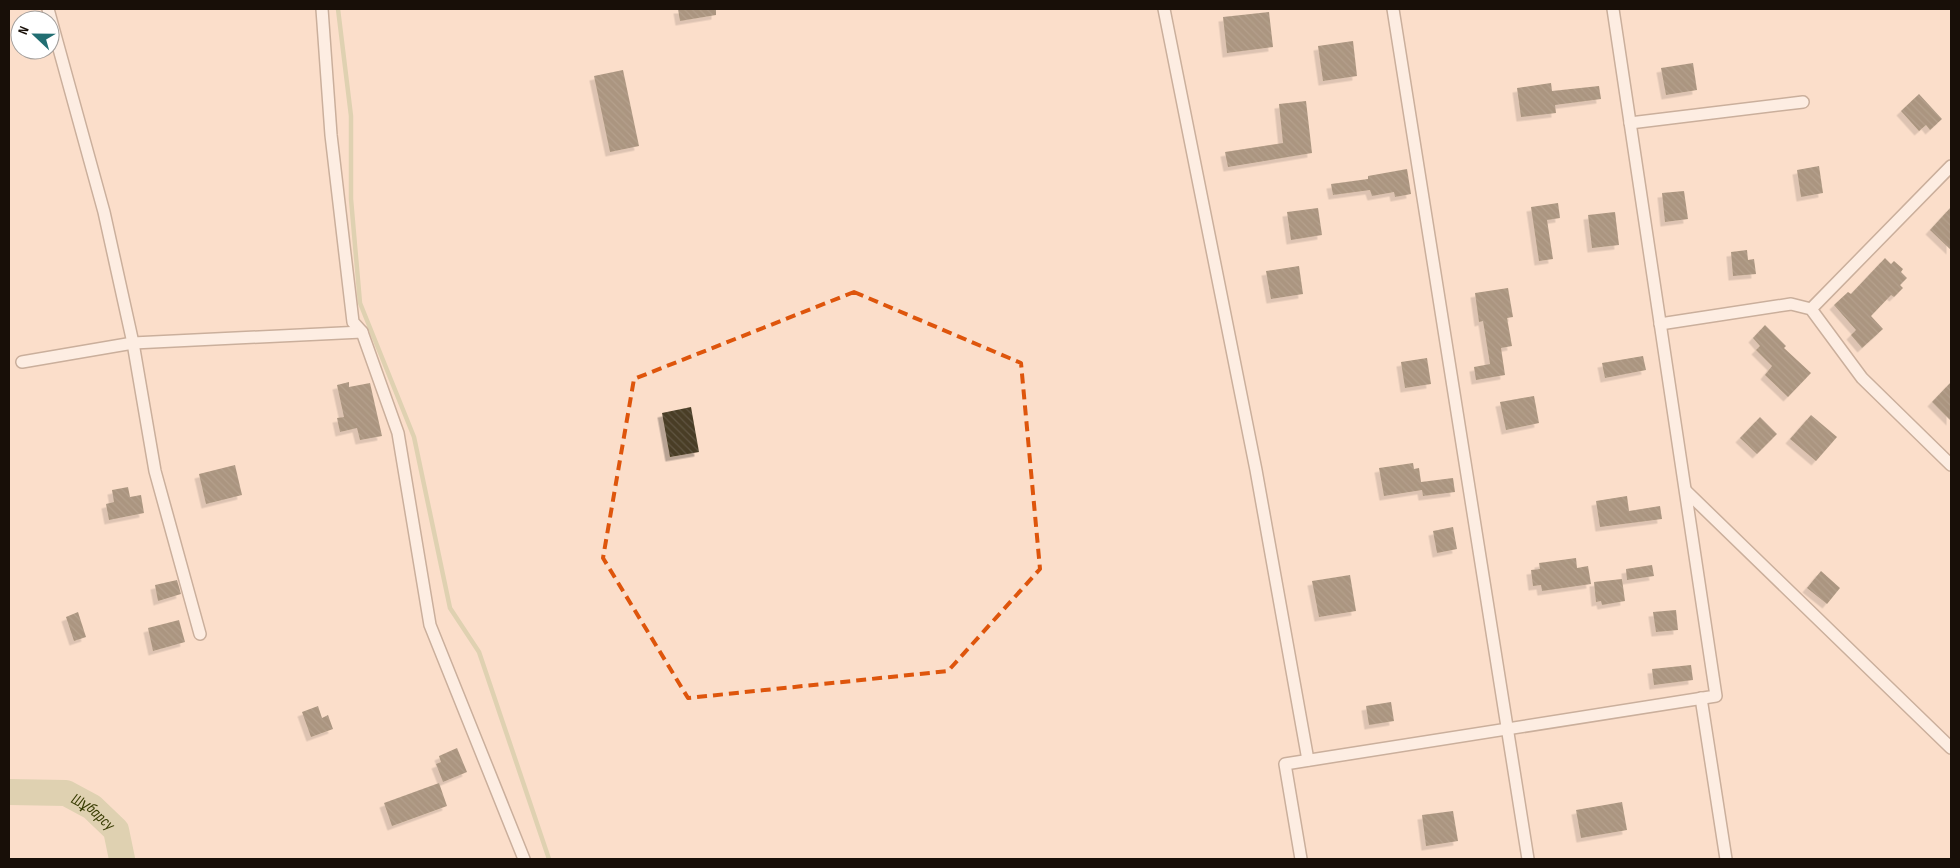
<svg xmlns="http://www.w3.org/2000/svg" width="1960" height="868" viewBox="0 0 1960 868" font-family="'Sofia Sans Condensed',sans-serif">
<defs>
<pattern id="building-back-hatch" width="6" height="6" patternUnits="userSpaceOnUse" patternTransform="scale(1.25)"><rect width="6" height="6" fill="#493d25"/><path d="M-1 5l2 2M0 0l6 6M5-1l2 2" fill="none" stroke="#605542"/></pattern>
<filter id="shadow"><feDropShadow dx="-4.5" dy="4.5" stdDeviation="0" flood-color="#0004"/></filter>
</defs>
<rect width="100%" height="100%" fill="#fbdeca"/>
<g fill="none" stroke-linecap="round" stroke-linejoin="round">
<path stroke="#bcc293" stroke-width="4.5" d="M 338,9 L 351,116 L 351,199 L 360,303 L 414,437 L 450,608 L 479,652 L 549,859"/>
<path stroke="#bcc293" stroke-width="26" id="s1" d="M 9,792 L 66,793 L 92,807 L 116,830 L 122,859"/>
</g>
<g fill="url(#building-back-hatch)" filter="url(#shadow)">
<path d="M 678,9 L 716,9 L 716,15 L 680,21 Z"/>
<path d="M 1269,12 L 1273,47 L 1227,53 L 1223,17 Z"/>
<path d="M 1353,41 L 1357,76 L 1323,81 L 1318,46 Z"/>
<path d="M 1693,63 L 1697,90 L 1666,95 L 1661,68 Z"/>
<path d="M 623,70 L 639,146 L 610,152 L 594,76 Z"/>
<path d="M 1551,83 L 1552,91 L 1599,86 L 1601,99 L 1555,105 L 1556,113 L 1521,117 L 1517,88 Z"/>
<path d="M 1919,94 L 1942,119 L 1930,130 L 1926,125 L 1919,131 L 1901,111 Z"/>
<path d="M 1306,101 L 1312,153 L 1228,167 L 1225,152 L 1283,143 L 1279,104 Z"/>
<path d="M 1819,166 L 1823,193 L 1801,197 L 1797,170 Z"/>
<path d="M 1407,169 L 1411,194 L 1395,197 L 1394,192 L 1372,196 L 1370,190 L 1333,195 L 1331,184 L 1368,179 L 1368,176 Z"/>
<path d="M 1684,191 L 1688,219 L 1665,222 L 1662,193 Z"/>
<path d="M 1558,203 L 1560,218 L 1547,220 L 1553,259 L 1539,261 L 1531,207 Z"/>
<path d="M 1951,207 L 1951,250 L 1930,230 Z"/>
<path d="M 1318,208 L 1322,235 L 1291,240 L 1287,212 Z"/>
<path d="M 1615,212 L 1619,245 L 1592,248 L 1588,215 Z"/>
<path d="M 1747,250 L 1748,260 L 1754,259 L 1756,274 L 1733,276 L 1731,252 Z"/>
<path d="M 1885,258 L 1891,264 L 1894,261 L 1903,269 L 1901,272 L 1907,278 L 1900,285 L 1903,288 L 1894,297 L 1891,295 L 1871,316 L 1883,329 L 1862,348 L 1851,335 L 1856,330 L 1834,305 L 1848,292 L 1851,294 Z"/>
<path d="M 1299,266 L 1303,294 L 1271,299 L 1266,271 Z"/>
<path d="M 1508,288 L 1513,317 L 1507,318 L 1512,346 L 1501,348 L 1505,375 L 1476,380 L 1474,367 L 1490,364 L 1483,321 L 1479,322 L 1475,293 Z"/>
<path d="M 1765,325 L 1786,346 L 1784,348 L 1811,373 L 1788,397 L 1765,375 L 1772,366 L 1756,350 L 1760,346 L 1753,338 Z"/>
<path d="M 1643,356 L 1646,370 L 1605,378 L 1602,363 Z"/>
<path d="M 1427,358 L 1431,384 L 1405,388 L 1401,362 Z"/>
<path d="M 349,382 L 349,387 L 370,383 L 382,436 L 360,440 L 357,428 L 340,432 L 337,418 L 344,417 L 337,385 Z"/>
<path d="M 1951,382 L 1951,421 L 1932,402 Z"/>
<path d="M 1534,396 L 1539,423 L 1506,430 L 1500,402 Z"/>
<path d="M 691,407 L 699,452 L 670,457 L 662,413 Z"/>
<path d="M 1811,415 L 1837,437 L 1816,461 L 1790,439 Z"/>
<path d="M 1760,417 L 1777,434 L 1757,454 L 1740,438 Z"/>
<path d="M 1413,463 L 1414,469 L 1419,468 L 1421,482 L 1453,478 L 1455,492 L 1423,496 L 1422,490 L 1384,496 L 1379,468 Z"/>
<path d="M 235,465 L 242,495 L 206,504 L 199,474 Z"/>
<path d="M 128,487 L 130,497 L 141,495 L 144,513 L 109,520 L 106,504 L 114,502 L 112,490 Z"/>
<path d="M 1627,496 L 1629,511 L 1660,506 L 1662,519 L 1600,527 L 1596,501 Z"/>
<path d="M 1453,527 L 1457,549 L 1437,553 L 1433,531 Z"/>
<path d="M 1576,558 L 1577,568 L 1588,566 L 1591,584 L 1542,591 L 1541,585 L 1533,586 L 1531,570 L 1540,569 L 1539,563 Z"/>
<path d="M 1652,565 L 1654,576 L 1627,580 L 1626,569 Z"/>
<path d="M 1821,571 L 1840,588 L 1827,604 L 1807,588 Z"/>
<path d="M 1350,575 L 1356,611 L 1319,617 L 1312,581 Z"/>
<path d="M 1622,579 L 1625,601 L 1602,605 L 1601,601 L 1596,602 L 1594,582 Z"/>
<path d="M 177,580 L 181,594 L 158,601 L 155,585 Z"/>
<path d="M 1676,610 L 1678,630 L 1656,632 L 1653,612 Z"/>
<path d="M 78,612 L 86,637 L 74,641 L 66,617 Z"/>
<path d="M 179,620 L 185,642 L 153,651 L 148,628 Z"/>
<path d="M 1691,665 L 1693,680 L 1654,685 L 1652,669 Z"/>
<path d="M 1391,702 L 1394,721 L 1369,725 L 1366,706 Z"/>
<path d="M 318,706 L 322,718 L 328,715 L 333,729 L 311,737 L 302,712 Z"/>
<path d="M 457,748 L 467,772 L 443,782 L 436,764 L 441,762 L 439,756 Z"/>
<path d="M 439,783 L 447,806 L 392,826 L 384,803 Z"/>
<path d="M 1622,802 L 1627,830 L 1581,838 L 1576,810 Z"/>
<path d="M 1453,811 L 1458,841 L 1426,846 L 1422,815 Z"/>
</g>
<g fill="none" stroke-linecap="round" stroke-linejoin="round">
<defs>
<g id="minor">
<path d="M 48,9 L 104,212 L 133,343 L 155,471 L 200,634"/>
<path d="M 322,9 L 331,135 L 353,322 L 362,332 L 398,433 L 430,625 L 524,859"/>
<path d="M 1164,9 L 1256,470 L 1308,760"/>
<path d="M 1393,9 L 1528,859"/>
<path d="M 1630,123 L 1803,102"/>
<path d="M 1811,309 L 1951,166"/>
<path d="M 1660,324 L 1791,304 L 1811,309 L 1862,378 L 1951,465"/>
<path d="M 22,362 L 133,343 L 362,332"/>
<path d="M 1686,491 L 1951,748"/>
<path d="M 1701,698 L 1726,859"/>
<path d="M 1301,859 L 1285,764 L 1716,696 L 1613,9"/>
</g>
</defs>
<use href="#minor" stroke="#8f7664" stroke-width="14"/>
<use href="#minor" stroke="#fff" stroke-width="11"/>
</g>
<path d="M0 0H1960V868H0ZM 854,292 L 1021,363 L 1040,569 L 948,671 L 688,698 L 603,558 L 634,379 Z" fill="#fbdeca" fill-opacity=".55" fill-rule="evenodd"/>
<path fill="none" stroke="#de550c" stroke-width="4" stroke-dasharray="10 6" stroke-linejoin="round" d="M 854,292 L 1021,363 L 1040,569 L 948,671 L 688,698 L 603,558 L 634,379 Z"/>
<g text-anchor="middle" stroke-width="5" stroke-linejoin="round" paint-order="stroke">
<g font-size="16" font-style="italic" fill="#393d03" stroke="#fff">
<text dy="6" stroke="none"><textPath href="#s1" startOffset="90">Шұбарсу</textPath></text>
</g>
</g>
<rect width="1960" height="868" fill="none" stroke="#180f08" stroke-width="20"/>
<g transform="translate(35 35) rotate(292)"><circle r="24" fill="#ffffff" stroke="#a39f9c"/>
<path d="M0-4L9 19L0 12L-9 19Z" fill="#226e72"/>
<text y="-8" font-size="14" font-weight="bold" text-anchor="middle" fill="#180f08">N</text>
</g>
</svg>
